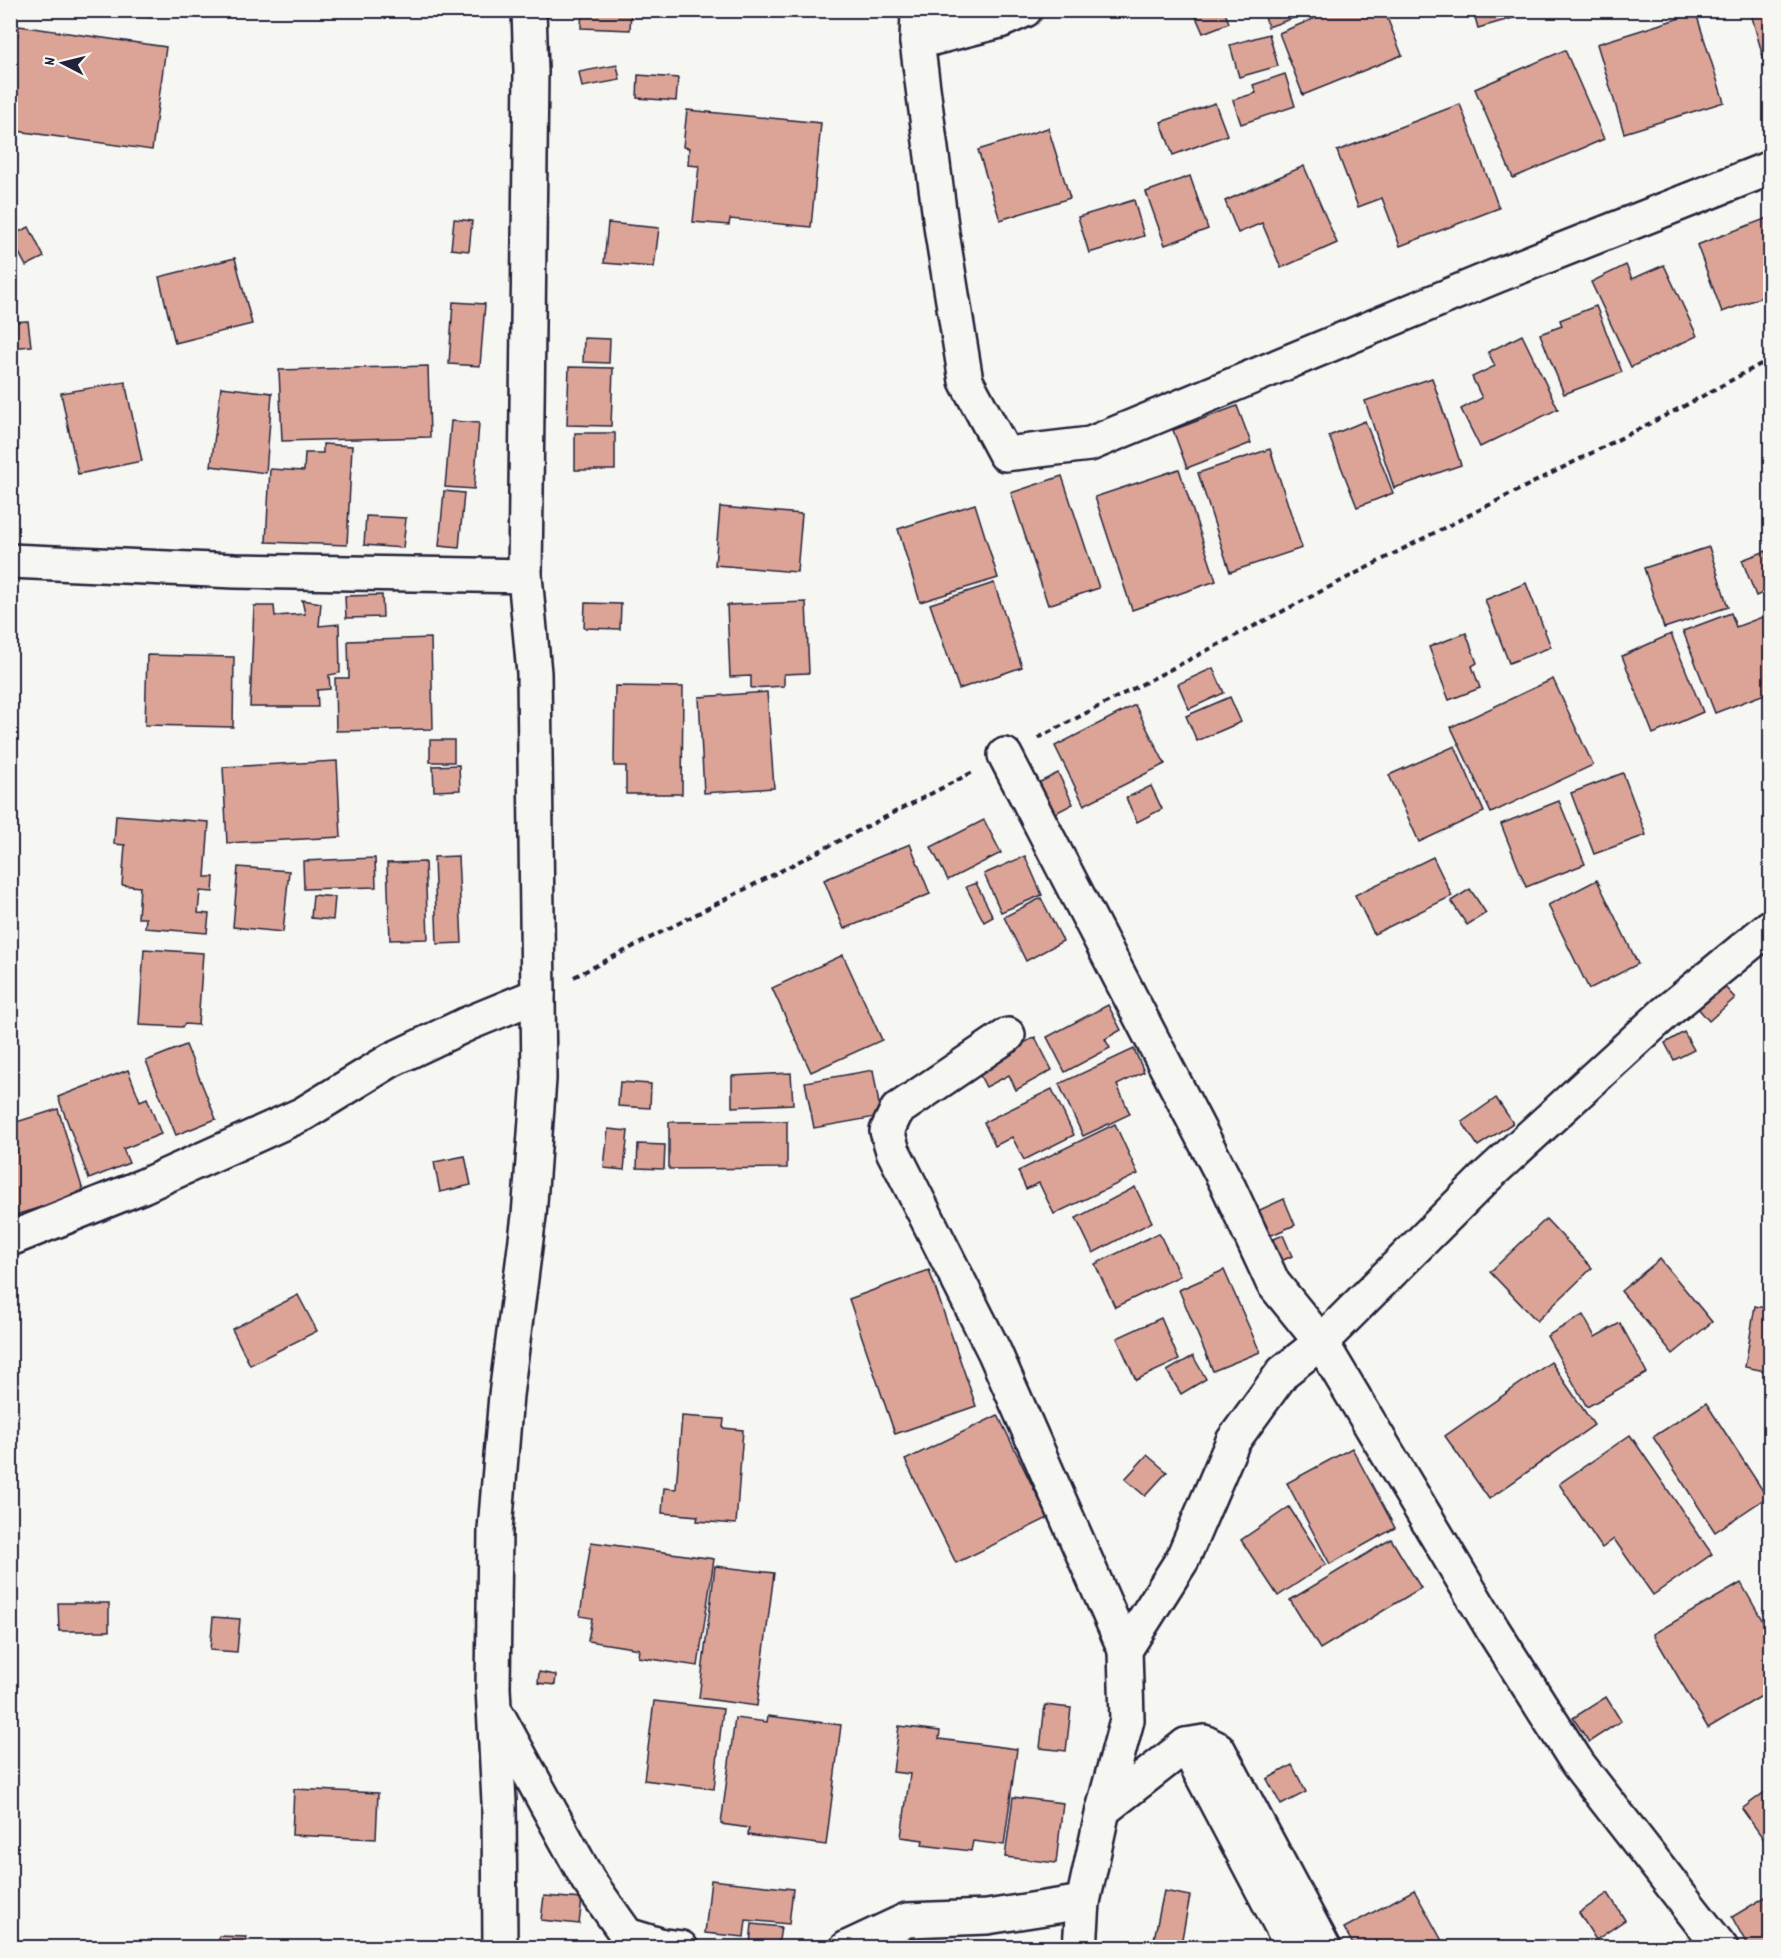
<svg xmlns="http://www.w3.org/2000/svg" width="1781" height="1958" viewBox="0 0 1781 1958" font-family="Dekko,sans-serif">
<rect width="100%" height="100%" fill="#f6f6f2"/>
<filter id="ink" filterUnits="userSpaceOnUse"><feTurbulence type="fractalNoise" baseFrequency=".0167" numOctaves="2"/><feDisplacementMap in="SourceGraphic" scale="12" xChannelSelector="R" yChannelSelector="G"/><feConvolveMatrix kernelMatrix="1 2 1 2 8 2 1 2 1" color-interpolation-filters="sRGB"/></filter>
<g filter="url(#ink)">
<g fill="#dca497" stroke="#22223b" stroke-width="1.5">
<path d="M 72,10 L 153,10 L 152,18 Z"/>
<path d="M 582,10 L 631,10 L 630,30 L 581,28 Z"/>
<path d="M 1193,10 L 1224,10 L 1229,23 L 1203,33 Z"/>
<path d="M 1263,10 L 1316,10 L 1268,27 Z"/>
<path d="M 1335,10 L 1384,10 L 1402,55 L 1303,95 L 1279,33 Z"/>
<path d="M 1473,10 L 1519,10 L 1520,16 L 1478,28 Z"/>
<path d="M 1750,10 L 1770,10 L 1770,82 Z"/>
<path d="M 1696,13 L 1724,102 L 1624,133 L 1597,44 Z"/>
<path d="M 19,26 L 166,47 L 152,150 L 10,130 L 10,89 Z"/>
<path d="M 1269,34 L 1278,66 L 1239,77 L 1230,45 Z"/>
<path d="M 1565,50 L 1604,139 L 1513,178 L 1475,89 Z"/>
<path d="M 617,65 L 620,80 L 582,87 L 579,72 Z"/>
<path d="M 1285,74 L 1295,106 L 1241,124 L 1233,100 L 1256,93 L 1253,85 Z"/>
<path d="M 638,75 L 678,78 L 676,101 L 637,98 Z"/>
<path d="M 1215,103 L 1227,135 L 1173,155 L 1161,122 Z"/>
<path d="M 1460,104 L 1499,208 L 1400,246 L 1382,198 L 1358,207 L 1337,151 Z"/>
<path d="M 687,110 L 821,123 L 811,227 L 730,219 L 729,225 L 693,222 L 699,166 L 688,165 L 689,148 L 683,147 Z"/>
<path d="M 1048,128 L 1070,198 L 1000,220 L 978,150 Z"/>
<path d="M 1304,166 L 1337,243 L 1281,268 L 1262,223 L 1238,233 L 1225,201 Z"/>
<path d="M 1190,176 L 1208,229 L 1165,245 L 1146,192 Z"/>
<path d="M 1134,200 L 1144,236 L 1089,253 L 1078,217 Z"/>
<path d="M 1770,217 L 1770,294 L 1722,312 L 1697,245 Z"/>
<path d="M 454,219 L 472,221 L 469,251 L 451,249 Z"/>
<path d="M 608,223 L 659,228 L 654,267 L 604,263 Z"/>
<path d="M 29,227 L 44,257 L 26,266 L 10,236 Z"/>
<path d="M 235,258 L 252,324 L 175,343 L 159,277 Z"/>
<path d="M 1626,265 L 1632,279 L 1664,265 L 1697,336 L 1631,367 L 1591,282 Z"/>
<path d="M 453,302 L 485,304 L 480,366 L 449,364 Z"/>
<path d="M 1596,306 L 1622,372 L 1564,394 L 1540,334 L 1562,326 L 1560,320 Z"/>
<path d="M 28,321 L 31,346 L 10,348 L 10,322 Z"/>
<path d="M 1522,335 L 1558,409 L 1480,447 L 1461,409 L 1482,398 L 1472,377 L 1495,366 L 1488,352 Z"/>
<path d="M 584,338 L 610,339 L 609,363 L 583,362 Z"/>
<path d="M 428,366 L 430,437 L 282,441 L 279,370 Z"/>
<path d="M 569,367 L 613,368 L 611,426 L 567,425 Z"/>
<path d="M 1432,378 L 1461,465 L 1394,488 L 1365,401 Z"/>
<path d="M 125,382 L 142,461 L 78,474 L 61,393 Z"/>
<path d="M 221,387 L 272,393 L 266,473 L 211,466 Z"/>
<path d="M 1237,406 L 1251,443 L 1187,468 L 1173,430 Z"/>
<path d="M 451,421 L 479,423 L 474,489 L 445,487 Z"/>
<path d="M 1365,421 L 1393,493 L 1357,507 L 1329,436 Z"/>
<rect x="575" y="433" width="40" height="37"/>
<path d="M 323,444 L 352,446 L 347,545 L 266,542 L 270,469 L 304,471 L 305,453 L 323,453 Z"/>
<path d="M 1270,449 L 1302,548 L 1230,572 L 1198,473 Z"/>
<path d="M 1179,469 L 1216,581 L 1132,610 L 1095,497 Z"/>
<path d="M 1062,476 L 1099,588 L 1048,605 L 1011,493 Z"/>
<path d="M 444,491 L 464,493 L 459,548 L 439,546 Z"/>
<path d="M 975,504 L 998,578 L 920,602 L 898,529 Z"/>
<path d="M 720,507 L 802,514 L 797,572 L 715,565 Z"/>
<path d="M 366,516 L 406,518 L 403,548 L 364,545 Z"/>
<path d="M 1709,547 L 1728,607 L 1664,628 L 1644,568 Z"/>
<path d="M 1766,551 L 1770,564 L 1770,590 L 1756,596 L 1742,560 Z"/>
<path d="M 994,583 L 1022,667 L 959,689 L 930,604 Z"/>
<path d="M 1526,583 L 1551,647 L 1509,663 L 1485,600 Z"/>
<path d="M 382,595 L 383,617 L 346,618 L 345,596 Z"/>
<path d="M 302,600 L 321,603 L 319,626 L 339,624 L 340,673 L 329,675 L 330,689 L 317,690 L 318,707 L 250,707 L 254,606 L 274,606 L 275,616 L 305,614 Z"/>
<path d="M 806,602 L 809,673 L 784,674 L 784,686 L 751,688 L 751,676 L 730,677 L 727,605 Z"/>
<path d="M 585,603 L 621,604 L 620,629 L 584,628 Z"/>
<path d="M 1731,613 L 1736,627 L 1770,614 L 1770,692 L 1715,713 L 1683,631 Z"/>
<path d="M 1466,633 L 1477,663 L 1472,666 L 1480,688 L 1449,700 L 1429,647 Z"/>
<path d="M 1671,634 L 1703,712 L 1653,734 L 1622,656 Z"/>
<path d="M 431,638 L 433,729 L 336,731 L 335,678 L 349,678 L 348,641 Z"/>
<path d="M 147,655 L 234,657 L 233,727 L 145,725 Z"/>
<path d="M 1213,668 L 1224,693 L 1189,709 L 1178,684 Z"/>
<path d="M 1553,679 L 1593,765 L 1491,813 L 1451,727 Z"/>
<path d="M 615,686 L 683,687 L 682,794 L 626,794 L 626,766 L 614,766 Z"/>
<path d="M 767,692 L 774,788 L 704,793 L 699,697 Z"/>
<path d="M 1230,697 L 1241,722 L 1197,741 L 1186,716 Z"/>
<path d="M 1135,705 L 1165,764 L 1084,805 L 1055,746 Z"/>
<rect x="430" y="740" width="24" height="22"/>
<path d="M 1455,746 L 1484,812 L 1419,842 L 1389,775 Z"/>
<path d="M 337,761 L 341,837 L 227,843 L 223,767 Z"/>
<path d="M 459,765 L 460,790 L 434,791 L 433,766 Z"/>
<path d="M 1058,773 L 1073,804 L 1048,817 L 1032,786 Z"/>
<path d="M 1623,773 L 1646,835 L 1594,854 L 1571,793 Z"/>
<path d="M 1151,786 L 1162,809 L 1137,822 L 1126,798 Z"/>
<path d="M 1559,801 L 1585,864 L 1526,887 L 1501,824 Z"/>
<path d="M 116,815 L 209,822 L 205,877 L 214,877 L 213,892 L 200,891 L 198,913 L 209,914 L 207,933 L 145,928 L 146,918 L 138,918 L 140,887 L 122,885 L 125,845 L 114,844 Z"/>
<path d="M 984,820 L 1001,853 L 948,880 L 931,847 Z"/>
<path d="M 910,844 L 930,894 L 844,929 L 824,880 Z"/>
<path d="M 458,856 L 462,943 L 437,944 L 434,857 Z"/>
<path d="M 1025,856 L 1042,895 L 1001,912 L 984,874 Z"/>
<path d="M 1433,857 L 1452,896 L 1374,934 L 1355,895 Z"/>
<path d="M 375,858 L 376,887 L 304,889 L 303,861 Z"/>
<path d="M 425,862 L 428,939 L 390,940 L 387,863 Z"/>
<path d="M 238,867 L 289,871 L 283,932 L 233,927 Z"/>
<path d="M 1597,880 L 1638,964 L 1589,989 L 1548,905 Z"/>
<path d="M 976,883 L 993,917 L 984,922 L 966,887 Z"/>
<path d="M 1470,889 L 1486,913 L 1467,925 L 1451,901 Z"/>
<path d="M 313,895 L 335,897 L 333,920 L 311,918 Z"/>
<path d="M 1041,898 L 1063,941 L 1026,961 L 1004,917 Z"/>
<path d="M 144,949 L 203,953 L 198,1025 L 185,1024 L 182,1027 L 139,1025 Z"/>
<path d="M 843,955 L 882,1040 L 811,1072 L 772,988 Z"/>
<path d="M 1722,984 L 1735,998 L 1709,1021 L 1697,1007 Z"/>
<path d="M 1108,1005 L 1121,1030 L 1105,1039 L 1110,1048 L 1065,1072 L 1047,1037 Z"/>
<path d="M 1684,1032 L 1694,1050 L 1674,1060 L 1665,1043 Z"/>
<path d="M 1035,1037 L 1052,1070 L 1016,1090 L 1009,1075 L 986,1087 L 976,1068 Z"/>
<path d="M 186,1045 L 216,1119 L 176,1135 L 146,1061 Z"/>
<path d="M 1134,1049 L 1144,1072 L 1117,1085 L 1130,1114 L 1083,1136 L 1059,1084 Z"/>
<path d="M 128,1070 L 140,1101 L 147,1098 L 161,1134 L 123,1149 L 129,1163 L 89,1179 L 58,1097 Z"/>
<path d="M 873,1070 L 881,1116 L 814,1128 L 805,1082 Z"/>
<path d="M 791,1073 L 793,1104 L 732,1107 L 732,1076 Z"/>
<path d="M 620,1082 L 651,1084 L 650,1108 L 618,1106 Z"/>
<path d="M 1052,1089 L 1074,1135 L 1024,1160 L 1012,1137 L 995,1146 L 984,1122 Z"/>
<path d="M 1496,1098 L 1513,1123 L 1478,1146 L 1462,1122 Z"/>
<path d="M 58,1109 L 84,1194 L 12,1216 L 10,1209 L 10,1124 Z"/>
<path d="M 787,1121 L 787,1168 L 669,1169 L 669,1122 Z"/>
<path d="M 1115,1124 L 1138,1174 L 1054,1214 L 1039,1183 L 1026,1189 L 1018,1171 Z"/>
<path d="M 608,1129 L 628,1131 L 624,1170 L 604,1168 Z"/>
<path d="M 638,1144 L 665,1145 L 664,1169 L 637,1168 Z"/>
<path d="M 465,1156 L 471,1185 L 440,1192 L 434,1162 Z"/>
<path d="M 1135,1187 L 1152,1222 L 1093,1253 L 1076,1218 Z"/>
<path d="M 1284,1199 L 1295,1225 L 1262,1239 L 1251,1214 Z"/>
<path d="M 1546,1219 L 1592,1268 L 1537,1321 L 1490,1272 Z"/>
<path d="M 1159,1233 L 1180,1276 L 1115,1307 L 1095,1264 Z"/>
<path d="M 1283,1235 L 1292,1256 L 1268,1267 L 1260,1245 Z"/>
<path d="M 1660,1259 L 1712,1322 L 1673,1354 L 1621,1291 Z"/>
<path d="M 929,1270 L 976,1406 L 895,1434 L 849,1299 Z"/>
<path d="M 1224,1270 L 1260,1352 L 1213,1371 L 1179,1290 Z"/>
<path d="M 298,1295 L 317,1331 L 250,1365 L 232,1329 Z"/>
<path d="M 1755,1306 L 1770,1309 L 1770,1372 L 1745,1367 Z"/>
<path d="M 1583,1315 L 1595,1337 L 1620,1323 L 1647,1373 L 1587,1407 L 1547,1336 Z"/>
<path d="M 1161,1318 L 1179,1360 L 1136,1380 L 1117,1338 Z"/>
<path d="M 1193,1356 L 1206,1379 L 1181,1394 L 1167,1371 Z"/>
<path d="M 1551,1362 L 1594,1425 L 1489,1499 L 1445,1436 Z"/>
<path d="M 1706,1403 L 1767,1497 L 1715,1532 L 1653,1437 Z"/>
<path d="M 998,1415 L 1048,1518 L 956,1563 L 905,1460 Z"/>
<path d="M 682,1416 L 724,1419 L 723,1428 L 743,1430 L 736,1524 L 697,1521 L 698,1516 L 662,1513 L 664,1488 L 676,1489 Z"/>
<path d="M 1630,1435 L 1712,1554 L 1653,1595 L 1614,1539 L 1602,1548 L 1559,1484 Z"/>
<path d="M 1352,1448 L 1395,1528 L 1330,1564 L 1287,1483 Z"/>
<path d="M 1147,1455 L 1167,1472 L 1145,1496 L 1125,1479 Z"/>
<path d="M 1289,1507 L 1326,1564 L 1278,1596 L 1241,1540 Z"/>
<path d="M 1391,1539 L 1421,1588 L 1320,1649 L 1290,1600 Z"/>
<path d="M 591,1542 L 714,1559 L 698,1666 L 638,1657 L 639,1649 L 588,1641 L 592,1618 L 580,1616 Z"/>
<path d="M 715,1566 L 774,1573 L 757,1706 L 699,1698 Z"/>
<path d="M 1741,1583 L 1770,1634 L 1770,1691 L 1708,1728 L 1653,1634 Z"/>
<path d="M 58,1603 L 109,1603 L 109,1631 L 59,1631 Z"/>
<path d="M 213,1617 L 240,1619 L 237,1652 L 210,1650 Z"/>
<path d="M 539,1672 L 556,1675 L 555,1685 L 538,1683 Z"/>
<path d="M 1606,1697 L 1621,1721 L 1589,1742 L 1573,1718 Z"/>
<path d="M 654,1701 L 723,1709 L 714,1789 L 644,1780 Z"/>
<path d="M 1045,1705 L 1071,1708 L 1066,1751 L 1040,1748 Z"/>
<path d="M 768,1716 L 841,1725 L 826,1845 L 748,1835 L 749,1828 L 721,1824 L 735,1718 L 767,1722 Z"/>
<path d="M 899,1726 L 940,1731 L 939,1739 L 1017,1749 L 1004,1845 L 973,1841 L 971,1851 L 922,1845 L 923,1840 L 901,1837 L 910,1774 L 893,1772 Z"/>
<path d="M 1292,1765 L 1306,1792 L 1281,1805 L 1267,1779 Z"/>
<path d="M 1770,1788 L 1770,1848 L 1742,1809 Z"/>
<path d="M 294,1789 L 378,1793 L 376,1839 L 292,1835 Z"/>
<path d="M 1013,1797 L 1063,1803 L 1056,1863 L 1005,1857 Z"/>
<path d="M 711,1880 L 793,1889 L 789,1924 L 746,1920 L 744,1937 L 705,1933 Z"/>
<path d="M 1414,1890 L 1446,1948 L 1355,1948 L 1344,1928 Z"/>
<path d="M 1164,1891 L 1190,1896 L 1181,1944 L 1154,1939 Z"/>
<path d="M 1608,1893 L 1625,1920 L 1596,1940 L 1579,1913 Z"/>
<path d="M 1770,1894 L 1770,1948 L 1749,1948 L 1732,1917 Z"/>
<path d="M 544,1896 L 582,1899 L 579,1924 L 541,1920 Z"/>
<path d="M 752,1924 L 781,1927 L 778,1947 L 750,1944 Z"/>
<path d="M 219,1936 L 246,1937 L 245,1948 L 219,1948 Z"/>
</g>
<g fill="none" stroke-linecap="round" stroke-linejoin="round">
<defs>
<g id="minor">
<path d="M 918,10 L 917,42 L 942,233 L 966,381 L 1005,454 L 1090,444 L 1496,276 L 1770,168"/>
<path d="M 917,42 L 1000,21 L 1025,10"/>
<path d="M 10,561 L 235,571 L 525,576"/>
<path d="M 1005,755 L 1229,1188 L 1273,1283 L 1321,1342 L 1493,1630 L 1578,1764 L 1721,1948"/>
<path d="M 1008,1035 L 897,1110 L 887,1131 L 893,1151 L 994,1351 L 1125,1650"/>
<path d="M 10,1239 L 143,1186 L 303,1114 L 391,1060 L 467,1024 L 538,995"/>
<path d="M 498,1716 L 588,1880 L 627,1935 L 663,1946 L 681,1948"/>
<path d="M 1186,1745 L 1293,1948"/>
<path d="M 1103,1810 L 1186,1745 L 1204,1742 L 1218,1749 L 1324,1948"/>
<path d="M 500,1948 L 499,1802 L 493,1688 L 495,1530 L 506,1395 L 529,1216 L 539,1079 L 534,673 L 525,576 L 531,72 L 529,10"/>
<path d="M 847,1948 L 907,1920 L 987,1917 L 1083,1902"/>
<path d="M 1080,1948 L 1083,1902 L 1103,1810 L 1127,1720 L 1125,1650 L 1182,1560 L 1233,1441 L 1283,1372 L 1321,1342 L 1485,1178 L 1665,1013 L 1770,927"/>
</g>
</defs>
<use href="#minor" stroke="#22223b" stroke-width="38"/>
<g stroke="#22223b" stroke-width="4" stroke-dasharray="6 4.5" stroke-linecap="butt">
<path d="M 1038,738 L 1424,538 L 1688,404 L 1770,359"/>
<path d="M 574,977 L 973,772"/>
</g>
<use href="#minor" stroke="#f6f6f2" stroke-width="33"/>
</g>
</g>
<rect width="1781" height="1958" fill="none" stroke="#f6f6f2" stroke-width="36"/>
<rect x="18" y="18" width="1745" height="1922" fill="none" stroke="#22223b" stroke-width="2" filter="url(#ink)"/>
<g transform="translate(63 63) rotate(277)" stroke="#f6f6f2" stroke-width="4.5" paint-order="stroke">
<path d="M0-4.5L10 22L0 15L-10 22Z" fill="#22223b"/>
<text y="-9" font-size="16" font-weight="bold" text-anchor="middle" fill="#22223b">N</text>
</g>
</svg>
